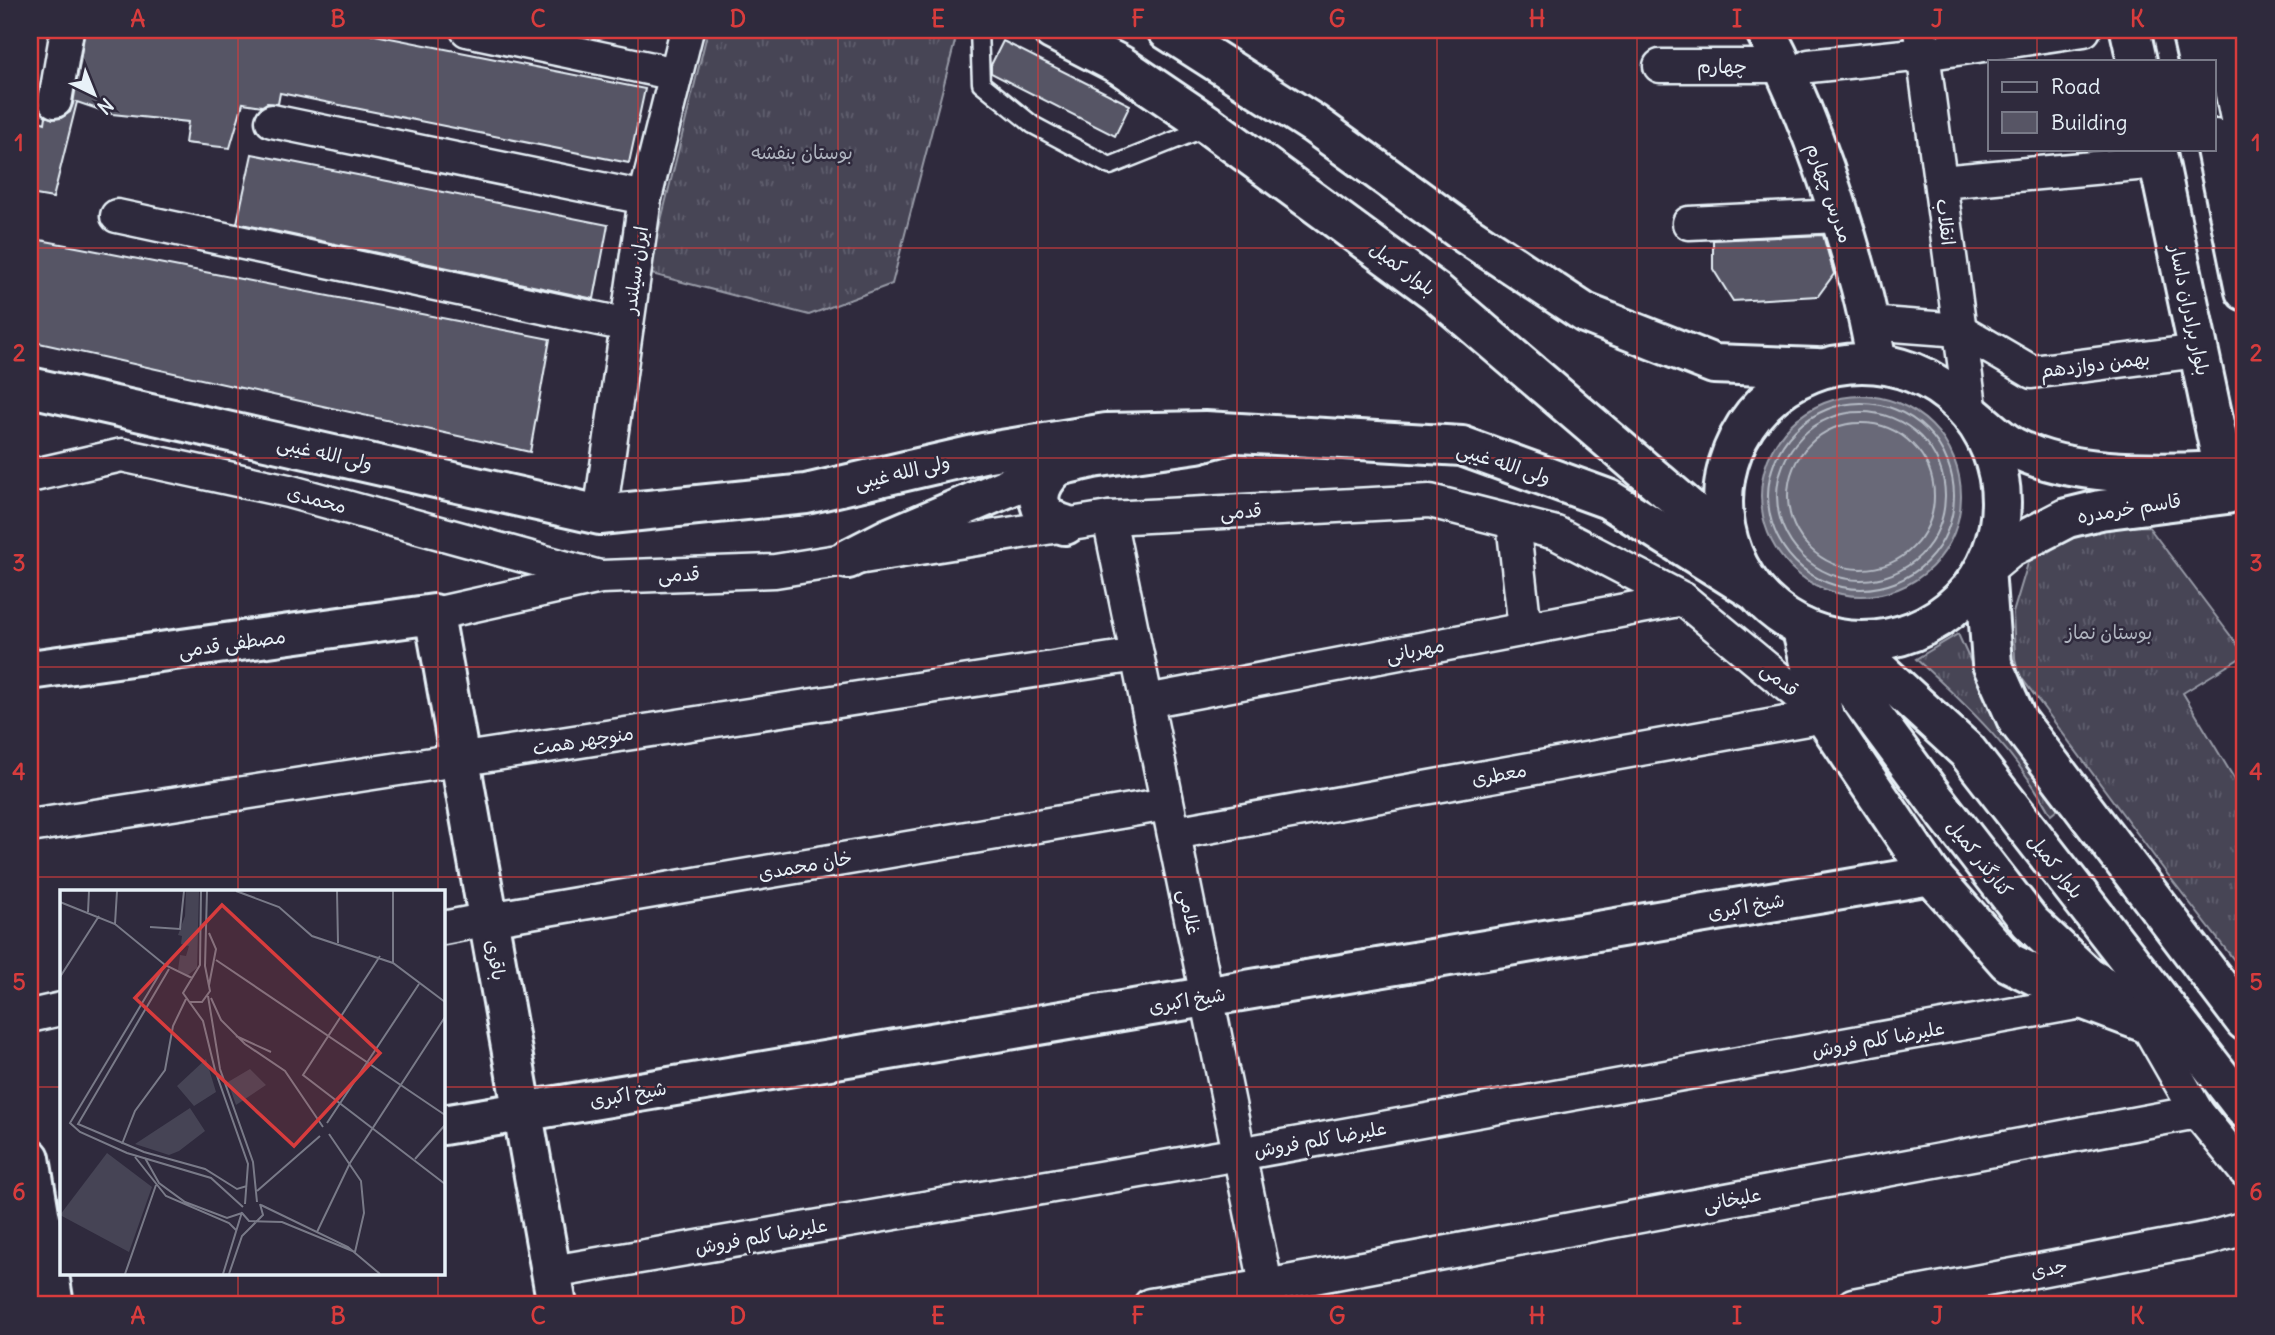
<svg xmlns="http://www.w3.org/2000/svg" width="2275" height="1335" viewBox="0 0 2275 1335" font-family="Delius,'Playpen Sans Arabic',sans-serif">
<defs>
<pattern id="grass-tufts" width="24" height="20" patternUnits="userSpaceOnUse" patternTransform="scale(1.75)"><rect width="24" height="20" fill="#464455"/><path d="M3 7l-1-3M5 7V3M7 7l1-3M15 17l-1-3M17 17v-4M19 17l1-3" fill="none" stroke="#615f6e"/></pattern>
</defs>
<rect width="100%" height="100%" fill="#2f2a3d"/>
<filter id="ink" filterUnits="userSpaceOnUse"><feTurbulence type="fractalNoise" baseFrequency=".0143" numOctaves="2"/><feDisplacementMap in="SourceGraphic" scale="14" xChannelSelector="R" yChannelSelector="G"/><feConvolveMatrix kernelMatrix="1 2 1 2 8 2 1 2 1" color-interpolation-filters="sRGB"/></filter>
<g filter="url(#ink)">
<g fill="url(#grass-tufts)" stroke="#979aa6" stroke-width="2">
<path d="M 708,30 L 958,30 L 892,284 L 809,315 L 648,273 Z"/>
<path d="M 2148,526 L 2245,655 L 2183,693 L 2241,790 L 2245,788 L 2245,974 L 2165,871 L 2018,673 L 2015,658 L 2013,613 L 2029,560 L 2067,528 Z"/>
<path d="M 1958,634 C 1985,694 2017,757 2058,809 L 2051,815 C 2017,753 1968,706 1916,659 Z"/>
</g>
<circle fill="#696978" stroke="#9c9fab" stroke-width="2" cx="1861" cy="496" r="100"/>
<g fill="none" stroke-linecap="round" stroke-linejoin="round">
<g stroke="#b5bbc5" stroke-width="2">
<circle cx="1861" cy="496" r="93"/>
<circle cx="1861" cy="496" r="84"/>
<circle cx="1861" cy="496" r="73"/>
</g>
</g>
<g fill="#575565" stroke="#e8f1f8" stroke-width="2">
<path d="M 85,30 L 350,30 L 645,89 L 629,163 L 280,93 L 278,104 L 267,103 L 262,106 L 243,103 L 230,148 L 185,143 L 188,122 L 112,114 L 77,102 L 53,198 L 30,194 L 30,118 L 45,123 L 46,116 L 53,119 L 61,118 L 70,112 L 73,104 Z"/>
<path d="M 1003,41 L 1130,105 L 1115,136 L 991,73 L 991,65 Z"/>
<path d="M 252,154 L 608,225 L 594,299 L 237,223 Z"/>
<path d="M 1823,235 L 1834,274 L 1818,296 L 1733,301 L 1713,269 L 1713,240 Z"/>
<path d="M 30,238 L 550,339 L 530,452 L 30,341 Z"/>
</g>
<g fill="none" stroke-linecap="round" stroke-linejoin="round">
<defs>
<path id="service" d="M 979,30 L 981,83 L 1033,125 L 1110,166 L 1208,127"/>
<g id="minor">
<path d="M 467,30 L 676,74"/>
<path d="M 1920,30 L 1971,414"/>
<path d="M 2219,30 L 2245,158"/>
<path d="M 1660,66 L 1784,66"/>
<path d="M 1809,66 L 1923,54 L 2084,30"/>
<path d="M 55,101 L 67,30"/>
<path d="M 272,121 L 645,198"/>
<path d="M 1941,182 L 2158,162"/>
<path d="M 117,216 L 627,325"/>
<path d="M 1689,223 L 1839,216"/>
<path d="M 1868,323 L 1960,330 L 2032,372 L 2199,351"/>
<path d="M 30,476 L 122,455 L 288,491 L 596,576"/>
<path d="M 600,515 L 645,198 L 687,30"/>
<path d="M 1109,518 L 1270,1304"/>
<path d="M 1513,522 L 1525,629"/>
<path d="M 434,614 L 601,577 L 775,571 L 1109,518 L 1430,501 L 1556,533 L 1683,599 L 1824,716"/>
<path d="M 1147,701 L 1683,599"/>
<path d="M 30,826 L 1137,655"/>
<path d="M 1174,833 L 1824,716"/>
<path d="M 443,928 L 489,919 L 1167,804"/>
<path d="M 30,1016 L 61,1009"/>
<path d="M 2146,1023 L 2197,1112 L 2245,1171"/>
<path d="M 552,1272 L 1239,1154 L 2087,1001"/>
<path d="M 1150,1305 L 1266,1286 L 2197,1112"/>
<path d="M 1853,1305 L 2210,1238 L 2245,1228"/>
</g>
<g id="tertiary">
<path d="M 1765,30 C 1805,106 1834,191 1857,274 C 1866,303 1871,333 1877,362"/>
<path d="M 2130,30 L 2137,61"/>
<path d="M 2191,30 L 2198,61"/>
<path d="M 2214,139 L 2245,291"/>
<path d="M 2156,149 L 2224,471"/>
<path d="M 30,387 L 600,515 L 806,494 L 983,453 L 1106,433 L 1205,431 L 1462,446 L 1608,499 L 1753,590"/>
<path d="M 1971,414 C 1984,424 1998,439 2013,447 C 2076,481 2175,472 2245,471"/>
<path d="M 1985,568 L 2009,548 L 2067,518 L 2100,510 L 2227,494 L 2241,488"/>
<path d="M 1812,633 L 1937,802 L 2030,922 L 2088,977 L 2151,1015"/>
<path d="M 30,670 L 434,614 L 557,1305"/>
<path d="M 443,1125 L 1931,875"/>
<path d="M 30,1158 L 54,1305"/>
</g>
<g id="secondary">
<path d="M 1058,466 C 1034,486 1030,514 1065,525"/>
<path d="M 848,559 L 889,538 L 1058,466 L 1093,458 L 1197,443 L 1233,433"/>
</g>
<g id="primary">
<path d="M 1052,30 L 1120,65 L 1210,126 L 1436,292 L 1728,542"/>
<path d="M 1167,30 L 1314,124 L 1464,233 L 1585,313 L 1714,364 L 1817,368"/>
<circle cx="1862" cy="502" r="139"/>
<path d="M 1985,568 L 1992,664 L 2017,720 L 2245,1021"/>
<path d="M 1801,627 L 1824,716 L 1931,875 L 2008,962 L 2087,1001 L 2191,1040"/>
<path d="M 1847,641 L 1967,751 L 2245,1109"/>
</g>
</defs>
<use href="#service" stroke="#e8f1f8" stroke-width="21"/>
<use href="#minor" stroke="#e8f1f8" stroke-width="37"/>
<use href="#tertiary" stroke="#e8f1f8" stroke-width="44"/>
<use href="#secondary" stroke="#e8f1f8" stroke-width="44"/>
<use href="#primary" stroke="#e8f1f8" stroke-width="44"/>
<use href="#service" stroke="#2f2a3d" stroke-width="16"/>
<use href="#minor" stroke="#2f2a3d" stroke-width="32"/>
<use href="#tertiary" stroke="#2f2a3d" stroke-width="38"/>
<use href="#secondary" stroke="#2f2a3d" stroke-width="38"/>
<use href="#primary" stroke="#2f2a3d" stroke-width="38"/>
</g>
</g>
<path fill="none" stroke="#d83c3d" stroke-width="2" stroke-opacity="0.55" d="M 238,30 L 238,892M 438,30 L 438,892M 638,30 L 638,1305M 838,30 L 838,1305M 1038,30 L 1038,1305M 1237,30 L 1237,1305M 1437,30 L 1437,1305M 1637,30 L 1637,1305M 1837,30 L 1837,1305M 2037,30 L 2037,61M 2037,149 L 2037,1305M 30,248 L 2245,248M 30,458 L 2245,458M 30,667 L 2245,667M 30,877 L 2245,877M 30,1087 L 61,1087M 443,1087 L 2245,1087M 238,1274 L 238,1305M 438,1274 L 438,1305"/>
<g text-anchor="middle" stroke-width="5" stroke-linejoin="round" paint-order="stroke">
<g font-size="19" fill="#e8f1f8" stroke="#2f2a3d">
<text x="1722" y="73">چهارم</text>
<text transform="translate(1830 193) rotate(71)" y="7">مدرس چهارم</text>
<text transform="translate(1946 222) rotate(83)" y="7">انقلاب</text>
<text transform="translate(1403 268) rotate(37)" y="7">بلوار کمیل</text>
<text transform="translate(635 270) rotate(-82)" y="7">ایران سیلندر</text>
<text transform="translate(2190 310) rotate(78)" y="7">بلوار برادران داسار</text>
<text transform="translate(2095 364) rotate(-7)" y="7">بهمن دوازدهم</text>
<text transform="translate(325 453) rotate(13)" y="7">ولی الله غیبی</text>
<text transform="translate(1504 463) rotate(18)" y="7">ولی الله غیبی</text>
<text transform="translate(902 472) rotate(-13)" y="7">ولی الله غیبی</text>
<text transform="translate(317 499) rotate(15)" y="7">محمدی</text>
<text transform="translate(2129 508) rotate(-9)" y="7">قاسم خرمدره</text>
<text transform="translate(1241 511) rotate(-3)" y="7">قدمی</text>
<text transform="translate(679 574) rotate(-2)" y="7">قدمی</text>
<text transform="translate(232 643) rotate(-8)" y="7">مصطفی قدمی</text>
<text transform="translate(1415 650) rotate(-11)" y="7">مهربانی</text>
<text transform="translate(1780 679) rotate(40)" y="7">قدمی</text>
<text transform="translate(583 740) rotate(-9)" y="7">منوچهر همت</text>
<text transform="translate(1499 774) rotate(-10)" y="7">معطری</text>
<text transform="translate(1980 858) rotate(52)" y="7">کنارگذر کمیل</text>
<text transform="translate(805 865) rotate(-10)" y="7">خان محمدی</text>
<text transform="translate(2056 866) rotate(52)" y="7">بلوار کمیل</text>
<text transform="translate(1746 906) rotate(-10)" y="7">شیخ اکبری</text>
<text transform="translate(1190 912) rotate(78)" y="7">غلامی</text>
<text transform="translate(496 960) rotate(80)" y="7">باقری</text>
<text transform="translate(1187 1000) rotate(-10)" y="7">شیخ اکبری</text>
<text transform="translate(1878 1039) rotate(-10)" y="7">علیرضا کلم فروش</text>
<text transform="translate(628 1094) rotate(-10)" y="7">شیخ اکبری</text>
<text transform="translate(1320 1139) rotate(-10)" y="7">علیرضا کلم فروش</text>
<text transform="translate(1732 1199) rotate(-11)" y="7">علیخانی</text>
<text transform="translate(761 1236) rotate(-10)" y="7">علیرضا کلم فروش</text>
<text transform="translate(2049 1268) rotate(-11)" y="7">جدی</text>
</g>
<g font-size="19" fill="#afb4bf" stroke="#2f2a3d">
<text x="802" y="159">بوستان بنفشه</text>
<text x="2109" y="639">بوستان نماز</text>
</g>
</g>
<g transform="translate(60 890)">
<rect width="385" height="385" fill="#2f2a3d"/>
<path d="M 126,1 L 139,1 L 137,78 L 128,85 L 118,80 L 120,65 L 126,66 L 129,56 L 121,54 L 122,46 L 118,45 L 125,26 ZM 146,169 L 156,202 L 134,216 L 117,196 ZM 190,179 L 206,195 L 176,215 L 168,192 ZM 130,218 L 145,241 L 119,261 L 109,265 L 75,254 Z" fill="#464455"/>
<path d="M 47,263 L 92,297 L 69,362 L 0,325 Z" fill="#464455"/>
<path fill="none" stroke="#797a88" stroke-width="2" d="M 141,1 L 140,75 L 123,103 L 143,131 L 155,180 L 188,274 L 185,314M 176,1 L 219,17 L 252,46 L 333,73 L 385,112M 277,1 L 278,53M 333,1 L 333,73M 0,12 L 55,34 L 105,75 L 132,88M 28,22 L 29,1M 55,34 L 57,1M 90,37 L 120,39 L 124,1M 320,66 L 243,185 L 385,294M 156,70 L 385,225M 105,75 L 10,233 L 20,242 L 67,263 L 151,288 L 183,317M 109,79 L 18,234 L 84,262 L 145,279 L 177,299 L 187,296M 0,87 L 39,26M 149,95 L 156,59 L 149,43M 148,106 L 160,179 L 193,272 L 197,312M 151,108 L 161,130 L 185,154 L 225,181 L 263,237M 130,112 L 142,112 L 150,101 L 145,76 L 147,1M 176,146 L 211,162M 267,233 L 359,94M 269,244 L 301,291 L 304,323 L 295,362M 62,254 L 75,221 L 105,180 L 113,136 L 126,109M 75,267 L 106,306 L 169,333 L 176,340M 85,268 L 99,293 L 125,312 L 167,328 L 182,323M 355,269 L 385,235M 197,301 L 260,246M 201,315 L 288,357 L 320,384M 182,323 L 189,331 L 222,332 L 295,362M 257,342 L 290,273 L 385,127M 65,384 L 96,295M 163,384 L 182,322M 169,384 L 182,346 L 203,325 L 200,314"/>
<path fill="#d83c3d" fill-opacity="0.15" stroke="#d83c3d" stroke-width="3.5" d="M 162,15 L 320,163 L 234,256 L 75,108 Z"/>
<rect width="385" height="385" fill="none" stroke="#e8f1f8" stroke-width="3.5"/>
</g>
<rect width="2275" height="1335" fill="none" stroke="#2f2a3d" stroke-width="77"/>
<rect x="1988" y="60" width="228" height="91" fill="#2f2a3d" stroke="#797a88" stroke-width="2"/>
<rect x="2002" y="82" width="35" height="10" fill="#2f2a3d" stroke="#797a88" stroke-width="2"/>
<text x="2051" y="94" font-size="21" fill="#e8f1f8">Road</text>
<rect x="2002" y="112" width="35" height="21" fill="#575565" stroke="#797a88" stroke-width="2"/>
<text x="2051" y="130" font-size="21" fill="#e8f1f8">Building</text>
<g transform="translate(94 94) rotate(137)" stroke="#2f2a3d" stroke-width="5" paint-order="stroke">
<path d="M0-5L12 26L0 18L-12 26Z" fill="#e8f1f8"/>
<text y="-10" font-size="19" font-weight="bold" text-anchor="middle" fill="#e8f1f8">N</text>
</g>
<rect x="38" y="38" width="2198" height="1258" fill="none" stroke="#d83c3d" stroke-width="2.5"/>
<g font-size="23" text-anchor="middle" font-weight="bold" fill="#d83c3d">
<text x="138" y="27">A</text>
<text x="338" y="27">B</text>
<text x="538" y="27">C</text>
<text x="738" y="27">D</text>
<text x="938" y="27">E</text>
<text x="1138" y="27">F</text>
<text x="1337" y="27">G</text>
<text x="1537" y="27">H</text>
<text x="1737" y="27">I</text>
<text x="1937" y="27">J</text>
<text x="2137" y="27">K</text>
<text x="19" y="151">1</text>
<text x="2256" y="151">1</text>
<text x="19" y="361">2</text>
<text x="2256" y="361">2</text>
<text x="19" y="571">3</text>
<text x="2256" y="571">3</text>
<text x="19" y="780">4</text>
<text x="2256" y="780">4</text>
<text x="19" y="990">5</text>
<text x="2256" y="990">5</text>
<text x="19" y="1200">6</text>
<text x="2256" y="1200">6</text>
<text x="138" y="1324">A</text>
<text x="338" y="1324">B</text>
<text x="538" y="1324">C</text>
<text x="738" y="1324">D</text>
<text x="938" y="1324">E</text>
<text x="1138" y="1324">F</text>
<text x="1337" y="1324">G</text>
<text x="1537" y="1324">H</text>
<text x="1737" y="1324">I</text>
<text x="1937" y="1324">J</text>
<text x="2137" y="1324">K</text>
</g>
</svg>
